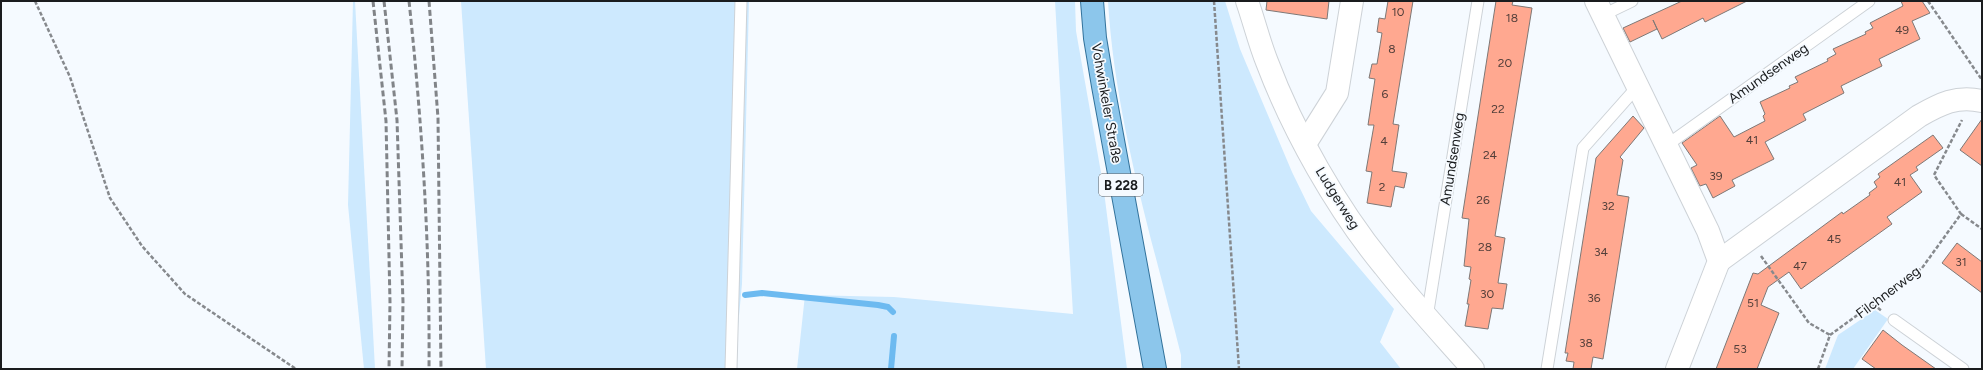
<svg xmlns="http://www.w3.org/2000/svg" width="1983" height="370" viewBox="0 0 1983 370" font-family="Figtree,sans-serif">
<rect width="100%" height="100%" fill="#f5faff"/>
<g fill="#cde9fe">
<path d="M 353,1 L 355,1 L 375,369 L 364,369 L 348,205 Z"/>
<path d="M 461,1 L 749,1 L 742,284 L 734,369 L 486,369 Z"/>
<path d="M 1055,1 L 1075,1 L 1076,31 L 1103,184 L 1127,369 L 797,369 L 805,295 L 894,297 L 1073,314 Z"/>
<path d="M 1108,1 L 1225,1 L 1240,49 L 1292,172 L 1311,211 L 1394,309 L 1380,342 L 1401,369 L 1181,369 L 1181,355 C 1152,239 1115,120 1108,1 Z"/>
<path d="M 1875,310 L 1888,319 L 1853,369 L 1825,369 L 1838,335 Z"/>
</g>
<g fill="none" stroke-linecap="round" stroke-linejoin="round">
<g stroke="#6dbaf0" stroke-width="6">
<path d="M 745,295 L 762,293 L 878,305 L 888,307 L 893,312"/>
<path d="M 891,369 L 894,336"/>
</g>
</g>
<g fill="#ffa890" stroke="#7e7876">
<path d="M 1267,1 L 1329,1 L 1327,19 L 1266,10 Z"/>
<path d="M 1388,1 L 1413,1 L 1393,124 L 1399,125 L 1392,171 L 1407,173 L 1404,188 L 1395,186 L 1391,207 L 1367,203 L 1372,172 L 1366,171 L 1374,125 L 1368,125 L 1375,79 L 1369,78 L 1372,64 L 1377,64 L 1382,33 L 1377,32 L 1379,18 L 1385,19 Z"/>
<path d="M 1496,1 L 1513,1 L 1512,5 L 1532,8 L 1495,236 L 1505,238 L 1498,283 L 1507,284 L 1503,309 L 1492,308 L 1488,329 L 1465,326 L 1469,304 L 1467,304 L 1471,280 L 1469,279 L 1471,267 L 1464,266 L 1469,219 L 1462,218 Z"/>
<path d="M 1682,1 L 1747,1 L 1705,22 L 1703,18 L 1662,39 L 1653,20 L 1657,29 L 1630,42 L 1623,28 Z"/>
<path d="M 1901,1 L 1922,1 L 1930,13 L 1912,21 L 1920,39 L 1879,59 L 1882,66 L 1841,86 L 1844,93 L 1803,114 L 1806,120 L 1765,142 L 1774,159 L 1732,180 L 1735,186 L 1713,198 L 1706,184 L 1700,186 L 1691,168 L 1697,165 L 1682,143 L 1720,116 L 1734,137 L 1765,121 L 1763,116 L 1765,114 L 1760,102 L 1790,88 L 1789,86 L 1798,82 L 1795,77 L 1828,61 L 1827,59 L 1836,54 L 1833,49 L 1866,34 L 1865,32 L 1873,28 L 1870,23 L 1903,6 Z"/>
<path d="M 1633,116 L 1644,128 L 1620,157 L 1623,160 L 1617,195 L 1629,197 L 1603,359 L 1593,357 L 1591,369 L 1573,369 L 1574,362 L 1566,361 L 1568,353 L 1565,353 L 1596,158 Z"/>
<path d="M 1982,119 L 1982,166 L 1960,150 Z"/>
<path d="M 1933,135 L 1943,148 L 1916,167 L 1918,170 L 1910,175 L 1922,192 L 1887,217 L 1892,224 L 1801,289 L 1789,272 L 1768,287 L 1761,305 L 1779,313 L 1757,369 L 1716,369 L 1753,273 L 1758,274 L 1842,212 L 1843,214 L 1870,195 L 1869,193 L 1877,187 L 1874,182 L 1880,177 L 1878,174 Z"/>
<path d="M 1957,243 L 1982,262 L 1982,293 L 1942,263 Z"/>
<path d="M 1883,330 L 1902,345 L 1936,369 L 1876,369 L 1862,359 Z"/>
</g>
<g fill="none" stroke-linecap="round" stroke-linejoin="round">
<defs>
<g id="service">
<path d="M 1603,15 L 1632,1"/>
<path d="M 1667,145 L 1869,1"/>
<path d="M 1427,317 L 1478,1"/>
<path d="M 1894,320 L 1963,369"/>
<path d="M 731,369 L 741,1"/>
<path d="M 1547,369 L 1583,148 L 1638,86"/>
</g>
<g id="minor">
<path d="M 1247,1 C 1254,21 1259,42 1267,62 C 1293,131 1337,209 1384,266 C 1412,302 1443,335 1473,369"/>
<path d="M 1596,1 L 1708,231 L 1719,261 L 1677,369"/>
<path d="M 1305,144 L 1337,93 L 1352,1"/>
<path d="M 1719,261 L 1919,116 C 1940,104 1957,95 1982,101"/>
</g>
<path id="primary" d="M 1092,1 L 1095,38 L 1103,86 L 1155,369"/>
</defs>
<use href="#service" stroke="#cdd2d7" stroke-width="13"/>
<use href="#minor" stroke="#cdd2d7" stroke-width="24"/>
<use href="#primary" stroke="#32729b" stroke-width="24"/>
<g stroke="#86898d" stroke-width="2.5" stroke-dasharray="4 2" stroke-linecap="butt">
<path d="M 35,1 L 70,77 L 110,198 L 142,246 L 185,294 L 296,369"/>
<path d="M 1214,1 L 1239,369"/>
<path d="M 1928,1 L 1982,80"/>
<path d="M 1961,214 L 1982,229"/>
<path d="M 1761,256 L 1809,323 L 1830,335"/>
<path d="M 1873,304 L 1882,311"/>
<path d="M 1818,369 L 1830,335 L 1922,268 L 1961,214 L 1934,175 L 1962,120"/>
</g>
<use href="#service" stroke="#fff" stroke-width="11"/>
<use href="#minor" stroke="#fff" stroke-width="22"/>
<use href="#primary" stroke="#8cc6eb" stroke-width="22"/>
<g stroke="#818488" stroke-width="3" stroke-dasharray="6 3" stroke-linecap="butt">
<path d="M 373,1 L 386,121 L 390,302 L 389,369"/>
<path d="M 384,1 L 397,120 L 403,302 L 402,369"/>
<path d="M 409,1 C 422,123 430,246 429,369"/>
<path d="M 429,1 L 438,118 L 441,369"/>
</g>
</g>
<g text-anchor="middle" stroke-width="3.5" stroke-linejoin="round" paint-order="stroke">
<g font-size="12" fill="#533f3a">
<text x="1398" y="16">10</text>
<text x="1512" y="22">18</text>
<text x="1902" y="34">49</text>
<text x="1392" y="53">8</text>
<text x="1505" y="67">20</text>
<text x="1385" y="98">6</text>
<text x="1498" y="113">22</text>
<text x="1752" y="144">41</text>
<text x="1384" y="145">4</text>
<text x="1490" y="159">24</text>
<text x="1716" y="180">39</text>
<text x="1900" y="186">41</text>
<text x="1382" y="191">2</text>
<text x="1483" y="204">26</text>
<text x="1608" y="210">32</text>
<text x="1834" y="243">45</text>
<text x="1485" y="251">28</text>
<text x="1601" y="256">34</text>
<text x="1961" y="266">31</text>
<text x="1800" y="270">47</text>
<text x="1487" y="298">30</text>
<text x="1594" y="302">36</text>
<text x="1753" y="307">51</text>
<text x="1586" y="347">38</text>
<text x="1740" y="353">53</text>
</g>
<rect fill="#f5faff" stroke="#5c5f62" stroke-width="1" x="1099" y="174" width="44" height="22" rx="3"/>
<g font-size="13" font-weight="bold" fill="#1a1c1e">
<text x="1121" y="190">B 228</text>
</g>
<g font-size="14" fill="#1a1c1e" stroke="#f5faff">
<text transform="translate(1768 73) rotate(-35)" y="5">Amundsenweg</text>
<text transform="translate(1107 103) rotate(80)" y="5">Vohwinkeler Straße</text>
<text transform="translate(1452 159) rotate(-81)" y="5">Amundsenweg</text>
<text transform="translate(1338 198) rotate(58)" y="5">Ludgerweg</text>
<text transform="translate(1888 292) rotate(-37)" y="5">Filchnerweg</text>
</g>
</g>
<rect width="1983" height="370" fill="none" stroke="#1a1c1e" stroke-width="4"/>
</svg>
